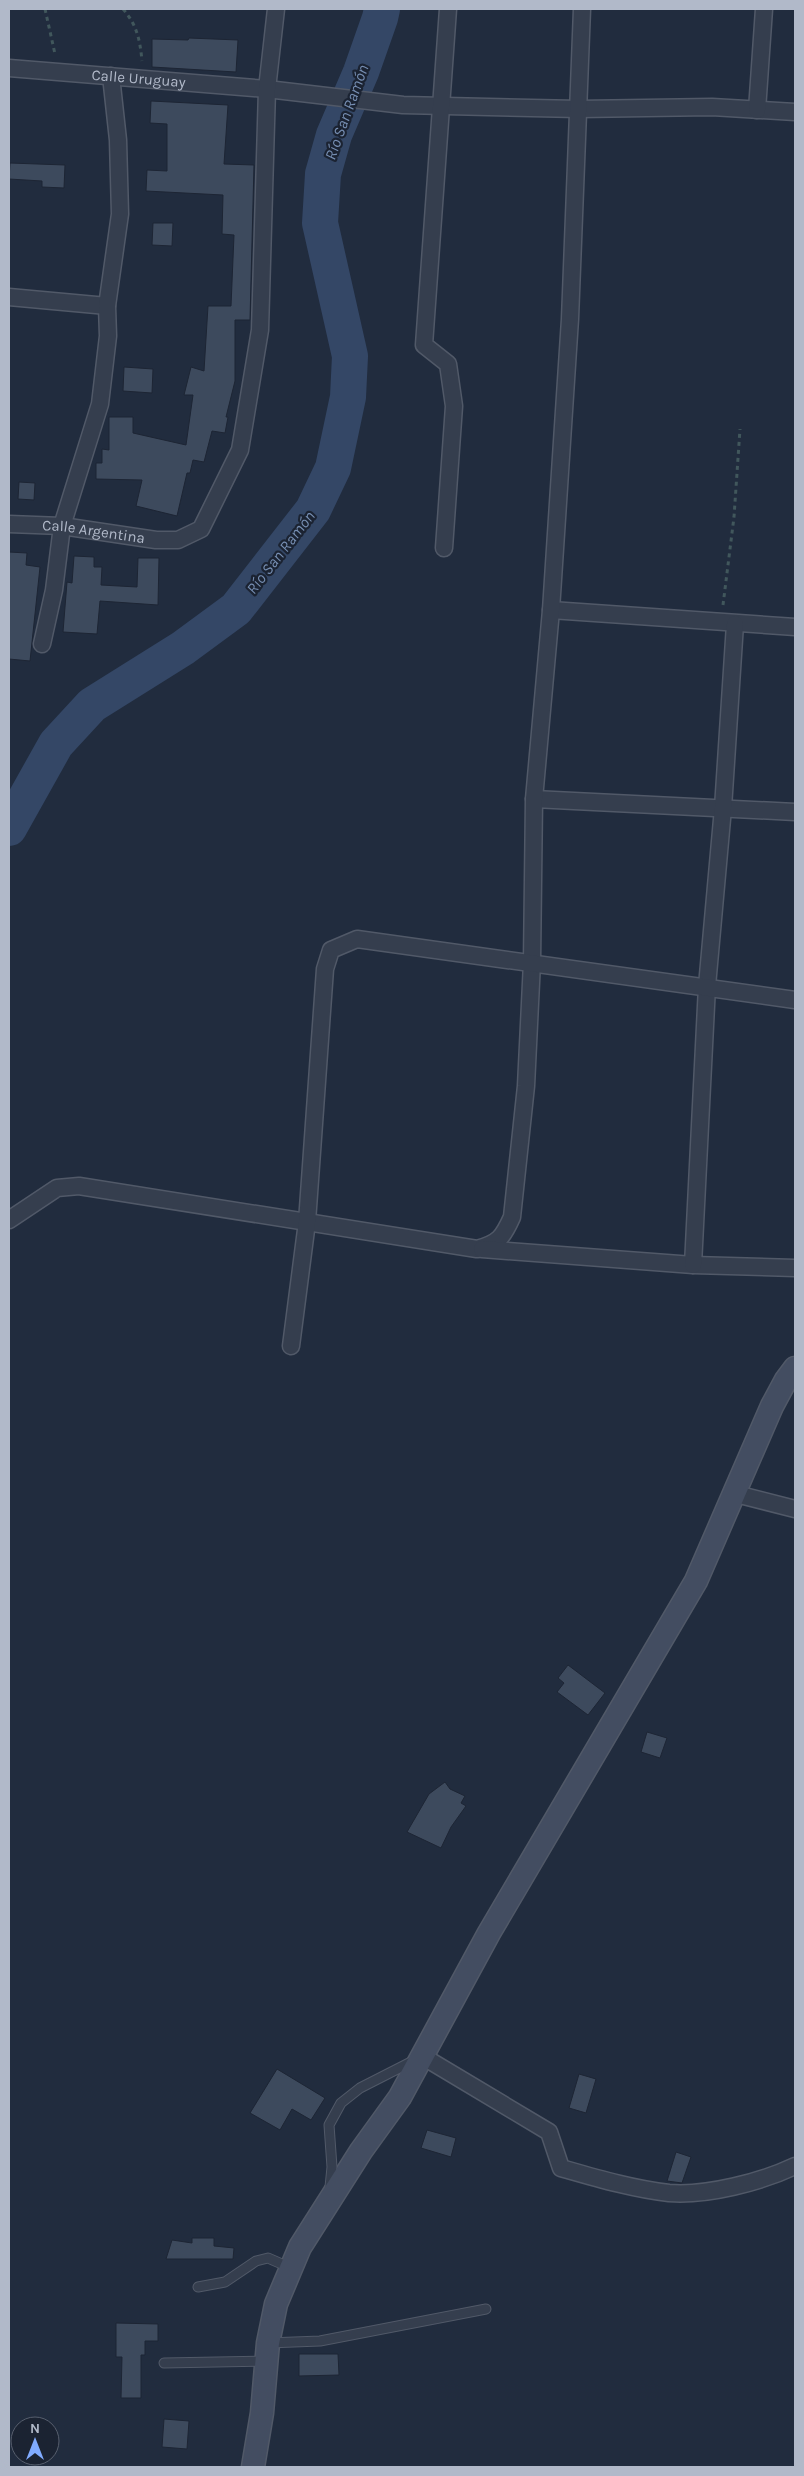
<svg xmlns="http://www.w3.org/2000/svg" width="804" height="2476" viewBox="0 0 804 2476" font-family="Karla,sans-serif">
<rect width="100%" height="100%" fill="#212c3e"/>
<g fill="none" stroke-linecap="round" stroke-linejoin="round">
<path stroke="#344766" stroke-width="36" d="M 9,828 L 56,744 L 92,705 L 183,648 L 236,609 L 313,510 L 333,468 L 348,397 L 350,356 L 320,223 L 323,174 L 334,135 L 361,72 L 380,18 L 382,9"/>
</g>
<g fill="#3d4a5d" stroke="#1d2534">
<path d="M 189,38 L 238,40 L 236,72 L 152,67 L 152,39 L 188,40 Z"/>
<path d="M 151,101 L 228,105 L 224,164 L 254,165 L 250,320 L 235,320 L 235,381 L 226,417 L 228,417 L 225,433 L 212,431 L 204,462 L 193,460 L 190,473 L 187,473 L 177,516 L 136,506 L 142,480 L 96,479 L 96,463 L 102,463 L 102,449 L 109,450 L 109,417 L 133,417 L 133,433 L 186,445 L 193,395 L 184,395 L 191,367 L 204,371 L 208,306 L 231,306 L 234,235 L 222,234 L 223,195 L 146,191 L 147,170 L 167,171 L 167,124 L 150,123 Z"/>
<path d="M 10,163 L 65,165 L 64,188 L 42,187 L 42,181 L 9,179 Z"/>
<path d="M 153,223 L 173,223 L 172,246 L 152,245 Z"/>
<path d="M 124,367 L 153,369 L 152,393 L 123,391 Z"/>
<path d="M 19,482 L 35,483 L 34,500 L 18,499 Z"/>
<path d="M 9,552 L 27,553 L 26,565 L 40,567 L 30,661 L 9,659 Z"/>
<path d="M 74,556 L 94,557 L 94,567 L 102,567 L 101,585 L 137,587 L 138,558 L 159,558 L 158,605 L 100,601 L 97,634 L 63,632 L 67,582 L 72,583 Z"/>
<path d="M 568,1665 L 605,1693 L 588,1715 L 557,1692 L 564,1683 L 558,1678 Z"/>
<path d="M 647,1732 L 667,1738 L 660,1758 L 641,1752 Z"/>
<path d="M 445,1782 L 450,1789 L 465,1796 L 461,1803 L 466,1806 L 451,1827 L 441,1848 L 407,1832 L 429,1794 Z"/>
<path d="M 277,2069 L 325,2098 L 311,2120 L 292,2109 L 280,2130 L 250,2113 Z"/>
<path d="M 579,2074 L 596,2079 L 586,2113 L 569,2108 Z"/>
<path d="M 427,2130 L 456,2138 L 451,2157 L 421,2148 Z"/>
<path d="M 676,2152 L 691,2157 L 682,2183 L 667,2181 Z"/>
<path d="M 192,2238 L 214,2238 L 214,2246 L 234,2248 L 233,2259 L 166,2259 L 172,2240 L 192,2243 Z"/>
<path d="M 116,2323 L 158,2324 L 158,2341 L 145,2341 L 145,2355 L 141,2355 L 141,2398 L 121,2398 L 122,2357 L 116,2357 Z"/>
<path d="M 299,2354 L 338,2354 L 339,2375 L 299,2376 Z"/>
<path d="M 164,2419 L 189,2421 L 187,2449 L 162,2447 Z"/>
</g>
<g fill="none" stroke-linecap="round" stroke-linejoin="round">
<defs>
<g id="service">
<path d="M 330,2187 L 332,2167 L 329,2125 L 341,2103 L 360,2088 L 413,2061"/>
<path d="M 198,2287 L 225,2282 L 256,2261 L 268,2258 L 291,2268"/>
<path d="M 268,2343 L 320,2341 L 486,2309"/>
<path d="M 164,2363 L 267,2361"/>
</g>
<g id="minor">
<path id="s1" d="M 9,68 L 267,89 L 403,105 L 579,109 L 712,107 L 795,112"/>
<path d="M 757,110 L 764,9"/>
<path d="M 9,297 L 107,306"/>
<path id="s2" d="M 9,524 L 62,526 L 156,540 L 178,540 L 201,529 L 240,450 L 260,330 L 267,89 L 276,9"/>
<path d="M 444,548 L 454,406 L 448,364 L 424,345 L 448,9"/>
<path d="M 551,610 L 795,627"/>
<path d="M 42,644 L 54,590 L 62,526 L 100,404 L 108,336 L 107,306 L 120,214 L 118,140 L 111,76"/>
<path d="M 534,799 L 795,812"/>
<path d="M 9,1220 L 57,1188 L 79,1186 L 477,1249 C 499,1243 503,1237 512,1217 L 526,1086 L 532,962 L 534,799 L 551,610 L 570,319 L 582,9"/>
<path d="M 482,1249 L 693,1265 L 795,1268"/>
<path d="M 693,1265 L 707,986 L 723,808 L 735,624"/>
<path d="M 291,1346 L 307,1222 L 325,969 L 331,950 L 357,939 L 795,1000"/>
<path d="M 736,1494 L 795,1509"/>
<path d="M 422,2056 L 549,2132 L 561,2168 C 596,2178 633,2189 669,2193 C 707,2196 761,2182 795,2166"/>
</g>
<path id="secondary" d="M 253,2467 L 262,2413 L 268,2343 L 276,2304 L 300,2247 L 361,2151 L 400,2097 L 489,1933 L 696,1581 L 772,1406 L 786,1380 L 795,1368"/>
</defs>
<use href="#service" stroke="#515968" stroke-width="11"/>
<use href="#minor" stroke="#515968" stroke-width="19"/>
<use href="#secondary" stroke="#515968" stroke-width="25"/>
<g stroke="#41575c" stroke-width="3" stroke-dasharray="4 4" stroke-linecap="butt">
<path d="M 45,9 L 55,54"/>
<path d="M 123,9 C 137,25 140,40 142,61"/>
<path d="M 723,605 L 734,517 L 740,429"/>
</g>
<use href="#service" stroke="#353e4e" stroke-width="9"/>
<use href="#minor" stroke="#353e4e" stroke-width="16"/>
<use href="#secondary" stroke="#434d61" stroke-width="22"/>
</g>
<g text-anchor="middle" stroke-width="4.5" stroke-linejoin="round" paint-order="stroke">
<g font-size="15" fill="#b1b9c9" stroke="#1b2332">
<text dy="5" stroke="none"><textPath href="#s1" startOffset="130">Calle Uruguay</textPath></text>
<text dy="5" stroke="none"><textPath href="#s2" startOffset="85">Calle Argentina</textPath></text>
</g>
<g font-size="16" font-style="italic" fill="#768eb2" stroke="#1b2332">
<text transform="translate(346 112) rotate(-70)" y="6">Río San Ramón</text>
<text transform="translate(280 552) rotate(-52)" y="6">Río San Ramón</text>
</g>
</g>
<rect width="804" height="2476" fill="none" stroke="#b1b9c9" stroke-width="20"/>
<g transform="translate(35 2441)"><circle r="24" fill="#1b2332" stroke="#575f6e"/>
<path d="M0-4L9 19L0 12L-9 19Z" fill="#80abff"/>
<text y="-8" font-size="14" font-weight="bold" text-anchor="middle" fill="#b1b9c9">N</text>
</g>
</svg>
